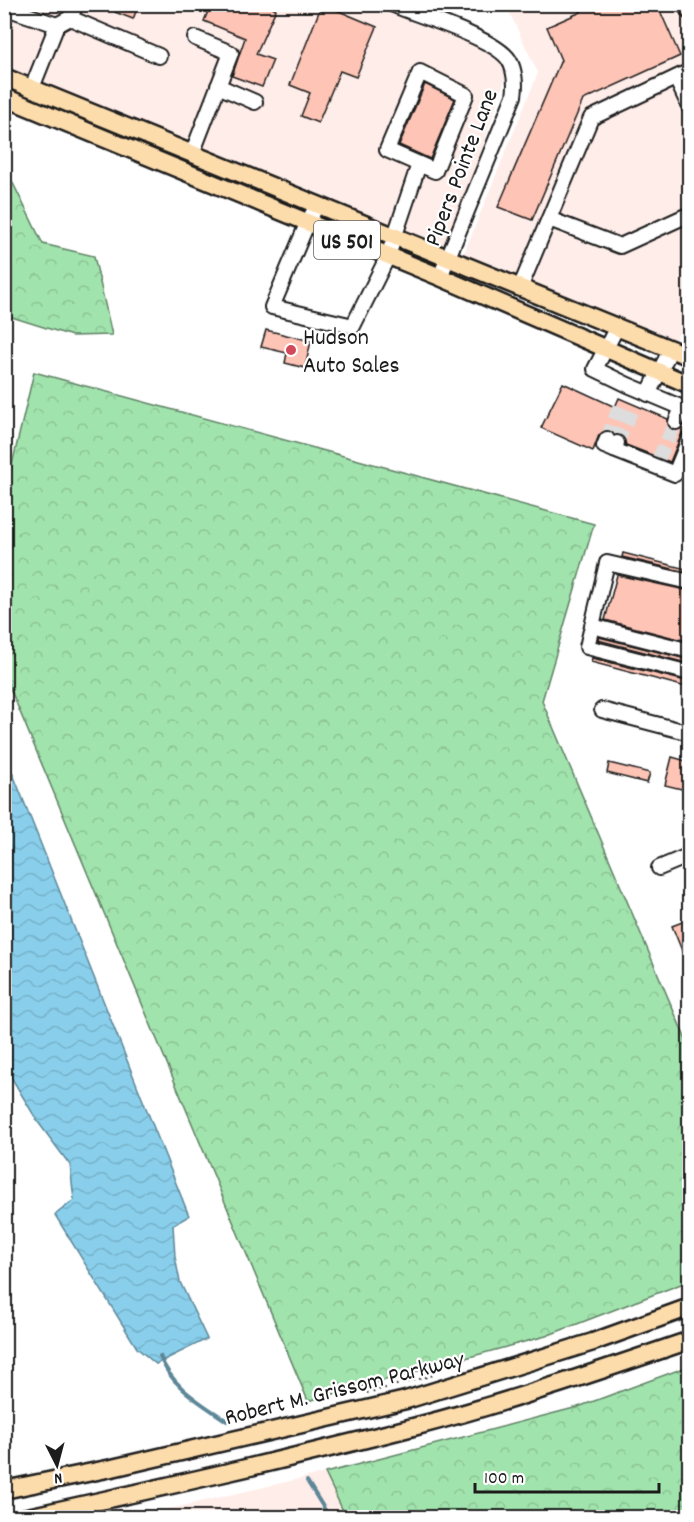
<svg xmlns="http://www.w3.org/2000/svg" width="694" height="1522" viewBox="0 0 694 1522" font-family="Dekko,sans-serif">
<defs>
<pattern id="forest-crowns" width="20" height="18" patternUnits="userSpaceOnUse" patternTransform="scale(1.5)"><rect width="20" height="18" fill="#a1e3ad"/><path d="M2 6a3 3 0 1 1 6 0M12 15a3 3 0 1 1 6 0" fill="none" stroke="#8ac294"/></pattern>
<pattern id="water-waves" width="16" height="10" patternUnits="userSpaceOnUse" patternTransform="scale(1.5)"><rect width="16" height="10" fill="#89cfeb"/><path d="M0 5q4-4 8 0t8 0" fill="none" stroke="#76b1c9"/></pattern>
</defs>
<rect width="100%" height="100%" fill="#fff"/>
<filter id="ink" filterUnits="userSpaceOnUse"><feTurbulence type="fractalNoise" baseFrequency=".0167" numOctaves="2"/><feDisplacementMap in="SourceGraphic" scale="12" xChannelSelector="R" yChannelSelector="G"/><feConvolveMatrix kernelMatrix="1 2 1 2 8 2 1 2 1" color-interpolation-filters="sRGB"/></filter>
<g filter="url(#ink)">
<g fill="#ffede9">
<path d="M 4,5 L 415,5 L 486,34 L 513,54 L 440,277 L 5,97 Z"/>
<path d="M 506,5 L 689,5 L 690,310 L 671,349 L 460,263 L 538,73 Z"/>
<path d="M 325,1473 L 345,1517 L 135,1517 Z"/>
</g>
<g fill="url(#forest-crowns)" stroke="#5e8064" stroke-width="1.5">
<path d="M 5,167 L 43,244 L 94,256 L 112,335 L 72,336 L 5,315 Z"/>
<path d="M 34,372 L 594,524 L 542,701 L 689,1047 L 689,1281 L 546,1336 L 308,1401 L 5,676 L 5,494 Z"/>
<path d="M 689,1366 L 689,1517 L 346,1517 L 325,1473 L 578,1407 Z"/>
</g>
<path fill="url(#water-waves)" stroke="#5d8798" stroke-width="1.5" d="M 5,754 L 189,1216 L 173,1225 L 175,1257 L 180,1282 L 207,1339 L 156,1364 L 137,1348 L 55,1215 L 74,1200 L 70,1165 L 38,1122 L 5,1067 Z"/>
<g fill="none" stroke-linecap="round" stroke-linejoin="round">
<g stroke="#5d8798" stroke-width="4">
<path d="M 160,1356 C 171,1387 201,1403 227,1421"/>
<path d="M 307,1481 L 330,1518"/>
</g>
</g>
<g fill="#fec4b5" stroke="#1c1c1c" stroke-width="1.5">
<path d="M 119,4 L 139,4 L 133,19 L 115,12 Z"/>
<path d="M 211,4 L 266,4 L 276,9 L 256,54 L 273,60 L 262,87 L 232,76 L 245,38 L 204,21 Z"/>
<path d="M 322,4 L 377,27 L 356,77 L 340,71 L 318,123 L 301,116 L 310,93 L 290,85 Z"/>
<path d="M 578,4 L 657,4 L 680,56 L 583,100 L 532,220 L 498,207 L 561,60 L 547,27 L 581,12 Z"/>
<path d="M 425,84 L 455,99 L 430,159 L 399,145 Z"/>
<path d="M 266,330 L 311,341 L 305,368 L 285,363 L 287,353 L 261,347 Z"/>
<path d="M 563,383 L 615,407 L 619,398 L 668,419 L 669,427 L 673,430 L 681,429 L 684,425 L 690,428 L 682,433 L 670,462 L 626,445 L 624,438 L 621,435 L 615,434 L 607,430 L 599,435 L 593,451 L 541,428 Z"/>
<path d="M 623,553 L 690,570 L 690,573 L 622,557 Z"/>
<path d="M 617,575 L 690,591 L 690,642 L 605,620 Z"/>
<path d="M 599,637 L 690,660 L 690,664 L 598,640 Z"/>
<path d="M 592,658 L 690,682 L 690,688 L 591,662 Z"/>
<path d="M 672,757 L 690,762 L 690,791 L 665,785 Z"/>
<path d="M 609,763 L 650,773 L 647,783 L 607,773 Z"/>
<path d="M 690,919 L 690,968 L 689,968 L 672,926 Z"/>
</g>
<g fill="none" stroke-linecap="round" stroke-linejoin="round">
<g stroke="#ddd" stroke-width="14" stroke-dasharray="14 7" stroke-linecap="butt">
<path d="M 607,439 L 622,400"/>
<path d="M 617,443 L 634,405"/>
<path d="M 658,460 L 676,422"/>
</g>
<defs>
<g id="minor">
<path d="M 391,4 C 417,15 495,38 509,60 C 515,70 516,85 514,96 L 440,277"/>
<path d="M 6,8 L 57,25"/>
<path d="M 70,18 L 159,56"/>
<path d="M 676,78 L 690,108"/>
<path d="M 218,86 L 255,102"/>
<path d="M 32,88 L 57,25 L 70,18 L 76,4"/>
<path d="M 192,154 L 231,53 L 195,38"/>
<path d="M 317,205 L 307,224 L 272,307 L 353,326 L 388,256 L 419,164 L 387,150 L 420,72 L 466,95 L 435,171 L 419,164"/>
<path d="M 549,219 L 620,246 L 690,214"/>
<path d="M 520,288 L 591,118 L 690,71"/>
<path d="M 617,327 L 595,369 L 628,385 L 690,411"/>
<path d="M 648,394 L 671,349"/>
<path d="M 676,422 L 682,408"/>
<path d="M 607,439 L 604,446 L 614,450"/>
<path d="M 617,443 L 614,450 L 675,474 L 690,437"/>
<path d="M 690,582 L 607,563 L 587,647 L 690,673"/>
<path d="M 592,626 L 690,651"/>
<path d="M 602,710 L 690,733"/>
<path d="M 659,868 L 690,855"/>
</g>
<g id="major">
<path d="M 686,4 L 690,11"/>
<path d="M 4,77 L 690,357"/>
<path d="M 4,97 L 440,277 L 690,385"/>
<path d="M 4,1490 L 112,1468 L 406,1400 L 593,1342 L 690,1307"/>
<path d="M 23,1518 C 155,1489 286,1460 417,1426 C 509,1402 599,1371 690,1340"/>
</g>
</defs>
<use href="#minor" stroke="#1c1c1c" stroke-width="18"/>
<use href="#major" stroke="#1c1c1c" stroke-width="21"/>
<path stroke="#1c1c1c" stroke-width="2" stroke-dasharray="1.5 4.5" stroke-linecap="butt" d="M 367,1393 L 434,1375"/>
<use href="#minor" stroke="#fff" stroke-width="14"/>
<use href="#major" stroke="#fddcac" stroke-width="16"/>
</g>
</g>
<circle fill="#d1495b" stroke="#fff" stroke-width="2" cx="291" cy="350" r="6"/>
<g text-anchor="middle" stroke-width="4.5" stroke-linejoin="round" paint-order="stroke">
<rect fill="#fff" stroke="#606060" stroke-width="1.5" x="314" y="221" width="66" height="38" rx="4.5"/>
<g font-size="22" font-weight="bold" fill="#1c1c1c">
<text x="347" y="248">US 501</text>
</g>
<g font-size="24" fill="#1c1c1c" stroke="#fff">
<text transform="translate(460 167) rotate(-69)" y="8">Pipers Pointe Lane</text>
<text transform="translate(344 1387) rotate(-14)" y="8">Robert M. Grissom Parkway</text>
</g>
<g font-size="24" fill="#1c1c1c" stroke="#fff" text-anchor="start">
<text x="303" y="344">Hudson<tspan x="303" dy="28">Auto Sales</tspan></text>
</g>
</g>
<rect width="694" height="1522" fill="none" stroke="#fff" stroke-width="24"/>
<rect x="12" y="12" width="670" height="1498" fill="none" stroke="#1c1c1c" stroke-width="2" filter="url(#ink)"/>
<g transform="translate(57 1465) rotate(174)" stroke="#ffffff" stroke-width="4.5" paint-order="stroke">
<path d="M0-4.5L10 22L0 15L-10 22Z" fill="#1c1c1c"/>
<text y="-9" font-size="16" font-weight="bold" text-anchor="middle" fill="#1c1c1c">N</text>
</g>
<path d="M475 1483v9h184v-9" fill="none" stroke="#1c1c1c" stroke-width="3"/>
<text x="484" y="1483" font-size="18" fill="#1c1c1c" stroke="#ffffff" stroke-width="4.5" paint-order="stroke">100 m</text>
</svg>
